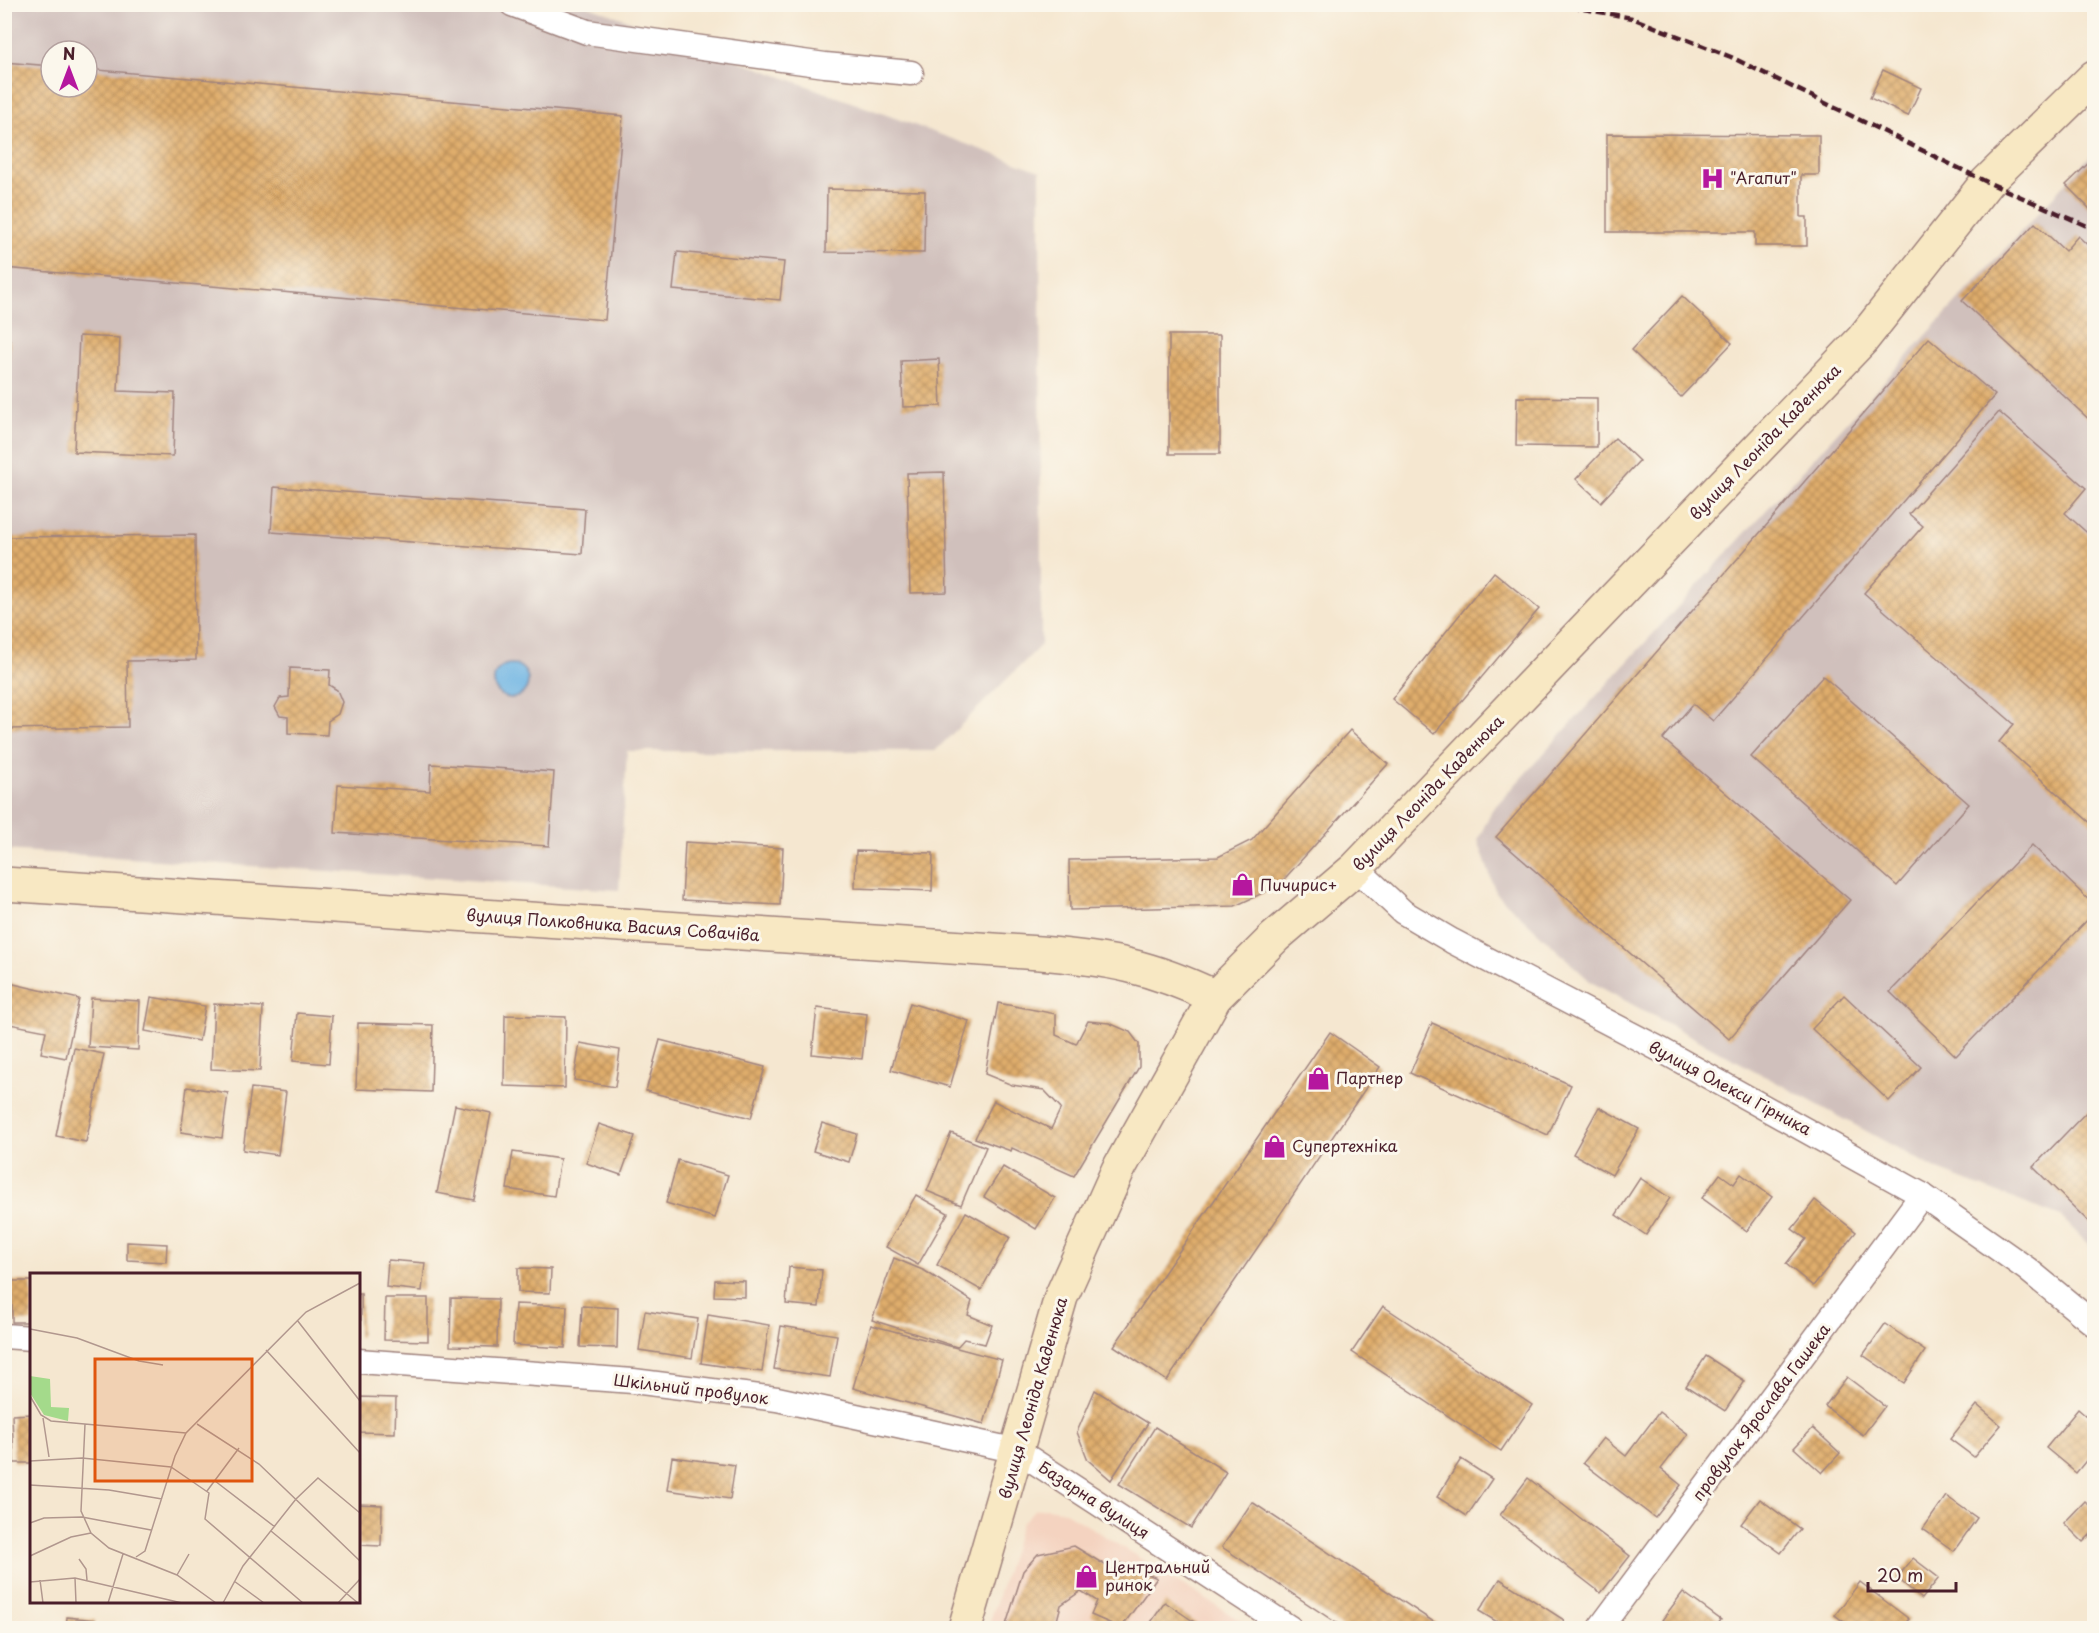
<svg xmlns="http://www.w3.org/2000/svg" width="2099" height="1633" viewBox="0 0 2099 1633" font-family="'Playpen Sans',sans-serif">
<defs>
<pattern id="building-cross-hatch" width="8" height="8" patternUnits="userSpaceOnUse" patternTransform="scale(1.5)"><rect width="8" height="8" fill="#dfad6c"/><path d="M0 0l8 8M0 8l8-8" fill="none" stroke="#b78c59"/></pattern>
</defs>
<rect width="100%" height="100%" fill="#fbf7ec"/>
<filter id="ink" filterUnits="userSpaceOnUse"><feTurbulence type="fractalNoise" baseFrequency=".0167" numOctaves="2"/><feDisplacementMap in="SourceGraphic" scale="12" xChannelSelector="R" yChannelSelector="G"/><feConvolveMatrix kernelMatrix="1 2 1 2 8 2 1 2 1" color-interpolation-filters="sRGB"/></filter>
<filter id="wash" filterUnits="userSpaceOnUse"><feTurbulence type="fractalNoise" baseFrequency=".008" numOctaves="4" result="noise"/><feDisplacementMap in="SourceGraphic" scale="24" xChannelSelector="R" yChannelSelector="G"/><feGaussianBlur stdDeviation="1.35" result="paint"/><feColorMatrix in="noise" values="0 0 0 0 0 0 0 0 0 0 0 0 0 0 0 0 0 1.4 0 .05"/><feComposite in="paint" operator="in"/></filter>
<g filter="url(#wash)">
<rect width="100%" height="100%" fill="#f5e7d0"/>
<path fill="#f4d3c0" d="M 1046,1508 L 1064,1511 L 1252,1628 L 988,1628 L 1021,1524 L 1034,1510 Z"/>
<g fill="#d0c0bc" fill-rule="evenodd">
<path d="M 4,5 L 586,5 L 1040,171 L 1041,645 L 935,751 L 627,751 L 619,890 L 5,850 ZM 51,51 L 87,51 L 87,87 L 51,87 Z"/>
<path d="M 2094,152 L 2094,1250 L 2061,1217 L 1938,1170 L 1591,982 L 1496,893 L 1478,840 L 1492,810 Z"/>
</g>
<circle fill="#6cb3e3" stroke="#5b6987" stroke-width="1.5" cx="511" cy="681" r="17"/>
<g id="blocks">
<g fill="url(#building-cross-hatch)">
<path d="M 4,62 L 51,66 L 51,87 L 87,87 L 87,69 L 623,116 L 605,320 L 4,268 Z"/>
<path d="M 1883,70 L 1921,88 L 1908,116 L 1870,98 Z"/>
<path d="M 1607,134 L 1819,135 L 1819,175 L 1801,175 L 1801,217 L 1807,217 L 1807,246 L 1755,246 L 1755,232 L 1607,232 Z"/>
<path d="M 2094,158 L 2094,208 L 2092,211 L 2066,185 Z"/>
<path d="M 827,189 L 925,191 L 924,253 L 826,252 Z"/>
<path d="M 2035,223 L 2065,251 L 2078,236 L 2094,251 L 2094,424 L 1962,301 Z"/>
<path d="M 677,252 L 784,262 L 780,300 L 673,290 Z"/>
<path d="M 1682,296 L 1732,343 L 1681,397 L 1631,350 Z"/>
<rect x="1169" y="335" width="51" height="119"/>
<path d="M 79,336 L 120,338 L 118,391 L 175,393 L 173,456 L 74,452 Z"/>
<path d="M 1929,338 L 1995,395 L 1713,721 L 1693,704 L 1663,739 L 1850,900 L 1729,1039 L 1496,837 Z"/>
<path d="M 4,341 L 10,341 L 6,415 L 4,415 Z"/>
<path d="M 939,359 L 941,406 L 903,407 L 901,361 Z"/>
<path d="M 1517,397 L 1597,398 L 1597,447 L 1516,446 Z"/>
<path d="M 1999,412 L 2086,488 L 2065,513 L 2094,539 L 2094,826 L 1999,742 L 2014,724 L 1864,593 L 1923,526 L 1909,514 Z"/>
<path d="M 1615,438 L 1639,461 L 1601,502 L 1576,479 Z"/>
<path d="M 944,472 L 947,592 L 910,593 L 907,473 Z"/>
<path d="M 274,487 L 585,509 L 582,554 L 271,532 Z"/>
<path d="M 195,535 L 196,660 L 127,661 L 128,727 L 4,729 L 4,537 Z"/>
<path d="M 1494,572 L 1539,609 L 1434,734 L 1392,699 Z"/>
<path d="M 290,668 L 330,670 L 329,685 L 337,690 L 342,702 L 338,714 L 328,721 L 327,735 L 288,733 L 288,717 L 280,716 L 275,707 L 280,698 L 289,697 Z"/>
<path d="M 1823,676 L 1969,804 L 1897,886 L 1751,757 Z"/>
<path d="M 1350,730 L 1388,764 L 1278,886 L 1235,906 L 1070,910 L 1069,860 L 1218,857 L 1252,840 Z"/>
<path d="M 431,764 L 554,772 L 549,846 L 335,833 L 338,785 L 430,791 Z"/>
<path d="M 685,842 L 783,848 L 780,905 L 682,900 Z"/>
<path d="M 2032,845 L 2094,905 L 2094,913 L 1956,1056 L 1890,992 Z"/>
<path d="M 856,851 L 933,853 L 932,891 L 855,888 Z"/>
<path d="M 5,982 L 79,999 L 66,1058 L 41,1053 L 46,1031 L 4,1023 Z"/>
<path d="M 1844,995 L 1921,1067 L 1889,1101 L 1812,1029 Z"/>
<path d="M 151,997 L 205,1006 L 199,1041 L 145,1031 Z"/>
<path d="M 91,998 L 140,1001 L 138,1050 L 88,1047 Z"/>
<path d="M 910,1003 L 969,1021 L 950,1087 L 891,1070 Z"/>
<path d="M 998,1003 L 1056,1014 L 1056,1035 L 1076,1044 L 1088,1021 L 1109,1023 L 1130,1032 L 1139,1044 L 1139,1067 L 1074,1176 L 1012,1148 L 1011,1151 L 975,1138 L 994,1101 L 1051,1129 L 1061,1108 L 1044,1090 L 1012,1085 L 985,1074 Z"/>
<path d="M 214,1004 L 263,1007 L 260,1071 L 211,1069 Z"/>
<path d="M 817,1008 L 867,1014 L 862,1059 L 812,1054 Z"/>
<path d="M 297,1013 L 332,1016 L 329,1064 L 293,1061 Z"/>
<path d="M 505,1015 L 566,1017 L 565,1088 L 504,1086 Z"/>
<path d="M 358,1023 L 433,1025 L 431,1092 L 356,1089 Z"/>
<path d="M 1432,1023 L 1571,1085 L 1548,1135 L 1410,1073 Z"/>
<path d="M 1330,1032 L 1380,1067 L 1167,1381 L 1114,1346 Z"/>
<path d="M 660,1040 L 765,1067 L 751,1118 L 646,1091 Z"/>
<path d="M 580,1043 L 620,1050 L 615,1087 L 574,1080 Z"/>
<path d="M 74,1048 L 104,1054 L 86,1142 L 56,1136 Z"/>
<path d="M 187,1087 L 228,1093 L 222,1138 L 181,1132 Z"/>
<path d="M 251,1088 L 286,1092 L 278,1155 L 243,1150 Z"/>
<path d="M 2094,1104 L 2094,1227 L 2033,1167 Z"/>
<path d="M 455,1105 L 491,1113 L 474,1200 L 437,1193 Z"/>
<path d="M 1599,1107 L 1639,1129 L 1612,1175 L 1573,1154 Z"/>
<path d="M 822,1123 L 857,1134 L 849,1162 L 813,1151 Z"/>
<path d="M 599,1124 L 635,1136 L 621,1175 L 586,1163 Z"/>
<path d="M 951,1133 L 986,1147 L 961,1205 L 927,1191 Z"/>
<path d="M 513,1152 L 560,1159 L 554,1196 L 507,1189 Z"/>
<path d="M 678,1160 L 728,1175 L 715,1218 L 666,1203 Z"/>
<path d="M 1003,1167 L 1055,1198 L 1036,1229 L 984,1197 Z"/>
<path d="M 1720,1174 L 1734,1184 L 1741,1174 L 1772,1197 L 1747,1231 L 1702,1198 Z"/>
<path d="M 1640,1178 L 1670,1198 L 1646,1235 L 1616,1215 Z"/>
<path d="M 916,1195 L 948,1213 L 918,1265 L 886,1247 Z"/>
<path d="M 1815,1200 L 1856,1232 L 1813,1286 L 1786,1264 L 1806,1239 L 1792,1229 Z"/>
<path d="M 966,1212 L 1010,1237 L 981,1290 L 937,1265 Z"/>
<path d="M 127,1242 L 167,1244 L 166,1262 L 127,1260 Z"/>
<path d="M 894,1258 L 925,1271 L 972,1301 L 968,1315 L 992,1325 L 985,1344 L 964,1339 L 957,1347 L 872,1320 Z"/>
<path d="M 388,1260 L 425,1263 L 422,1291 L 386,1287 Z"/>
<path d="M 789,1267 L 822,1270 L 819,1307 L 786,1304 Z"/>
<path d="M 518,1268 L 551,1269 L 550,1293 L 518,1292 Z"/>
<path d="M 715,1280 L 745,1281 L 745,1297 L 714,1296 Z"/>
<rect x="12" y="1281" width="20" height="41"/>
<rect x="358" y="1294" width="3" height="44"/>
<path d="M 385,1298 L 428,1298 L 428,1341 L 384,1340 Z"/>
<path d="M 451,1298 L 498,1299 L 497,1347 L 450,1346 Z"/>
<path d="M 515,1304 L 567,1306 L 565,1348 L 513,1345 Z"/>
<path d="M 582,1306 L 618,1308 L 617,1348 L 580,1347 Z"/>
<path d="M 1383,1306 L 1532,1405 L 1501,1451 L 1352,1352 Z"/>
<path d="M 645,1311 L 698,1319 L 692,1358 L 639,1350 Z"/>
<path d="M 708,1315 L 769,1325 L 762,1372 L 701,1363 Z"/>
<path d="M 1885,1324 L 1925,1351 L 1904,1383 L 1863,1355 Z"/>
<path d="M 871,1325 L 1002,1360 L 984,1424 L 853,1388 Z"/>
<path d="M 781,1326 L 837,1335 L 830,1377 L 774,1369 Z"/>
<path d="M 1706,1356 L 1745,1381 L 1725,1411 L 1686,1386 Z"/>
<path d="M 1847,1377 L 1885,1406 L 1863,1435 L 1825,1406 Z"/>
<path d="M 1095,1390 L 1148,1423 L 1111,1480 L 1088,1460 L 1077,1432 Z"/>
<path d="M 358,1397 L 396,1398 L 395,1433 L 358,1432 Z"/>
<path d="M 1977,1405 L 2001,1425 L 1974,1457 L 1950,1439 Z"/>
<path d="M 2078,1409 L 2094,1423 L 2094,1451 L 2076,1473 L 2046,1448 Z"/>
<path d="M 1659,1412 L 1688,1434 L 1661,1469 L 1681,1485 L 1655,1518 L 1583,1463 L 1603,1438 L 1626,1456 Z"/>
<path d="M 32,1414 L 32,1463 L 14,1463 L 12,1415 Z"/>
<path d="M 1155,1427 L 1226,1472 L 1191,1528 L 1119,1484 Z"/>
<path d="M 1813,1428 L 1840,1453 L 1822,1473 L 1794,1448 Z"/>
<path d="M 672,1457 L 735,1465 L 730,1499 L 667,1490 Z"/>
<path d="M 1461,1459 L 1492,1479 L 1467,1516 L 1437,1497 Z"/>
<path d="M 1528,1478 L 1630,1556 L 1601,1593 L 1500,1515 Z"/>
<path d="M 1946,1496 L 1977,1518 L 1954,1551 L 1923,1529 Z"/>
<path d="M 1760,1499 L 1800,1529 L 1781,1553 L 1741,1524 Z"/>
<path d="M 2085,1501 L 2094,1510 L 2094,1531 L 2083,1542 L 2064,1523 Z"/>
<path d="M 1252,1502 L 1443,1628 L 1344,1628 L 1222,1547 Z"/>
<path d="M 358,1504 L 382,1505 L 381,1546 L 358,1545 Z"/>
<path d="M 1074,1546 L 1113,1570 L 1121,1563 L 1157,1578 L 1121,1628 L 1091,1615 L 1097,1601 L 1081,1591 L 1061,1605 L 1055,1628 L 1005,1628 L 1023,1571 L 1038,1554 Z"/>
<path d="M 1913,1558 L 1939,1578 L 1922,1599 L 1897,1578 Z"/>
<path d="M 1500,1579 L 1564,1620 L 1559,1628 L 1507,1628 L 1479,1611 Z"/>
<path d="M 1860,1582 L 1909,1619 L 1901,1628 L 1852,1628 L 1835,1615 Z"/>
<path d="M 1683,1592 L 1721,1620 L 1715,1628 L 1674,1628 L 1662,1620 Z"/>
<path d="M 1165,1602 L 1203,1628 L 1147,1628 Z"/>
<path d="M 67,1617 L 95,1620 L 94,1628 L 66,1628 Z"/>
</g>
</g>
</g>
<g filter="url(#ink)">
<use href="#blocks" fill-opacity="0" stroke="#a0837e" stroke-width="1.5"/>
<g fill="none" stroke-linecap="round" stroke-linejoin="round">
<defs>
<g id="street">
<path d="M 512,4 L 587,32 L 825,65 L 911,73"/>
<path d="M 1356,868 L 1403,912 L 1452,941 L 1663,1051 L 1922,1195 L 2027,1269 L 2094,1324"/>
<path d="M 4,1336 L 32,1338"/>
<path d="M 358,1361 L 633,1381 L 777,1399 L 1018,1451 L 1290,1628"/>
<path d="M 1600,1628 L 1922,1195"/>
</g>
<g id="secondary">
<path d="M 4,884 L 1040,953 C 1110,959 1150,966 1215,997"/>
<path d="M 965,1628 L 1061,1297 L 1118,1170 L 1215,997 L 1275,937 L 1356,868 L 1862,340 L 1987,182 L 2094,77"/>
</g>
</defs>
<use href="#street" stroke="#a0837e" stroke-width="27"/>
<use href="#secondary" stroke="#a0837e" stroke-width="36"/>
<use href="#street" stroke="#fff" stroke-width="24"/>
<use href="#secondary" stroke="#f8e8c3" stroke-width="33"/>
<path stroke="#4a1f2b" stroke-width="4.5" stroke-dasharray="9 4.5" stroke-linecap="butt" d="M 1557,4 L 1632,18 L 1731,57 L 1987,182 L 2094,229"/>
</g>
</g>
<defs>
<symbol id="hospital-bare" viewBox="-9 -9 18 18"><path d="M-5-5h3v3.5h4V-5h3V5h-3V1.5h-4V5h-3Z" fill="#b5179e" stroke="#fbf7ec" stroke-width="2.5" paint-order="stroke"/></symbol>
<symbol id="shop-bare" viewBox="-9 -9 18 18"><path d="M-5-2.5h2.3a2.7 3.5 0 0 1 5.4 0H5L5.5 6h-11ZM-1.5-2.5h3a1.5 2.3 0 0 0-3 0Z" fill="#b5179e" stroke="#fbf7ec" stroke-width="2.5" paint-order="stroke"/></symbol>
</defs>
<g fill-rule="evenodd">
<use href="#hospital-bare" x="1696" y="162" width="33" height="33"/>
<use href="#shop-bare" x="1226" y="868" width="33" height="33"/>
<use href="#shop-bare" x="1302" y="1062" width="33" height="33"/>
<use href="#shop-bare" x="1258" y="1130" width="33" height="33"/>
<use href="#shop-bare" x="1070" y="1560" width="33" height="33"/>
</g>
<g text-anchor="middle" stroke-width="6" stroke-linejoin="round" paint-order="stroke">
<g font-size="16" fill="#4a1f2b" stroke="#fbf7ec" text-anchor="start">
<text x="1730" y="184">"Агапит"</text>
<text x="1260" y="891">Пичирис+</text>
<text x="1336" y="1084">Партнер</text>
<text x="1292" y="1152">Супертехніка</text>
<text x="1105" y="1573">Центральний<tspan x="1105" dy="18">ринок</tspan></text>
</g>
<g font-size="16" fill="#4a1f2b" stroke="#fbf7ec">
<text transform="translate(1765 442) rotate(-46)" y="6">вулиця Леоніда Каденюка</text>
<text transform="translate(1428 793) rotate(-46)" y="6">вулиця Леоніда Каденюка</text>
<text transform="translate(613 925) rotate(4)" y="6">вулиця Полковника Василя Совачіва</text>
<text transform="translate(1730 1088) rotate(28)" y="6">вулиця Олекси Гірника</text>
<text transform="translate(691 1389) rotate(7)" y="6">Шкільний провулок</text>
<text transform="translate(1033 1398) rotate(-74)" y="6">вулиця Леоніда Каденюка</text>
<text transform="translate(1761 1412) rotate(-53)" y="6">провулок Ярослава Гашека</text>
<text transform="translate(1094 1500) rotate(33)" y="6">Базарна вулиця</text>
</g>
</g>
<g transform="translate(30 1273)">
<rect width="330" height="330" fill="#f5e7d0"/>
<path d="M 0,103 L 20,106 L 21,134 L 39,135 L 38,148 L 14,142 L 0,120 Z" fill="#a4da8b"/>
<path fill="none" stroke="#b1978e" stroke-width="1.5" d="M 267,47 L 330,128M 0,56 L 47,65 L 109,88 L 133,92M 236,77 L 330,180M 0,123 L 11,142 L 21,148 L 156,160M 13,145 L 19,184M 55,151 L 51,238 L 61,260 L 79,275 L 147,302 L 186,330M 167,151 L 229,191 L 330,288M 0,188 L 52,185 L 141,194 L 179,220 L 175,246 L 273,330M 185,208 L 245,254M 0,212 L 79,217 L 132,226M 177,218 L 209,175M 0,250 L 14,245 L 52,244 L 121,257M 241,258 L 328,330M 0,283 L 41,264 L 61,260M 106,284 L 115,278 L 145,183 L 156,160 L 276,39 L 330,10M 49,286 L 56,296 L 57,307M 147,302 L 159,281M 45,305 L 46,330M 10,307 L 13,330M 204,308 L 234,330M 0,309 L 45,305 L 152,330M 78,330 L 93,281M 193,330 L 213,293 L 266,226 L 288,205 L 330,240M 308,330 L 330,306"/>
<path fill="#e0560e" fill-opacity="0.15" stroke="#e0560e" stroke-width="3" d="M 65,86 L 222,86 L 222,208 L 65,208 Z"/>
<rect width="330" height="330" fill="none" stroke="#4a1f2b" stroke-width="3"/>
</g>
<rect width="2099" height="1633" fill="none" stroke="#fbf7ec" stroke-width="24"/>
<g transform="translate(69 69)"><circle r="28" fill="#fbf7ec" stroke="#b4a19f" stroke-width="1.5"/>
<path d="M0-4.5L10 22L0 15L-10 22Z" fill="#b5179e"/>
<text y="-9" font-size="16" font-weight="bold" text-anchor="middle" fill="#4a1f2b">N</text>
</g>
<path d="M1868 1582v9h88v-9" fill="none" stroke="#4a1f2b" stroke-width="3"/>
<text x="1877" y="1582" font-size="18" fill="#4a1f2b" stroke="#fbf7ec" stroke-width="4.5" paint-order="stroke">20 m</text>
</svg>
